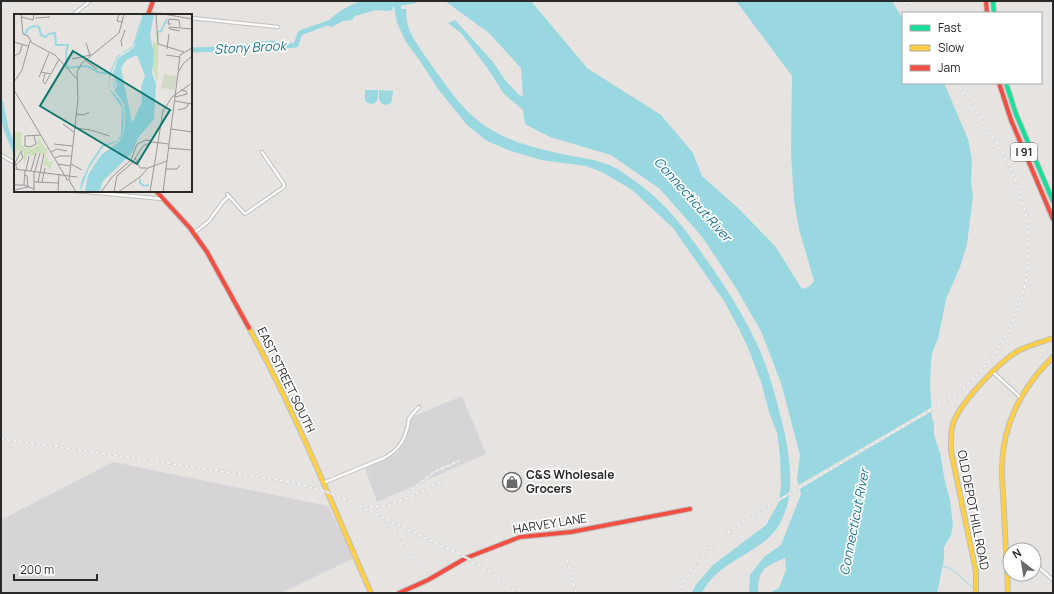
<svg xmlns="http://www.w3.org/2000/svg" width="1054" height="594" viewBox="0 0 1054 594" font-family="Manrope,sans-serif">
<rect width="100%" height="100%" fill="#e6e3e0"/>
<g fill="#d6d4d7">
<path d="M 462,396 L 486,454 L 377,502 L 365,468 L 387,459 L 398,452 L 405,442 L 411,420 L 414,416 Z"/>
<path d="M 113,462 L 328,506 L 354,558 L 281,593 L 1,593 L 1,520 Z"/>
</g>
<g fill="#99d8e1">
<path d="M 363,1 L 392,1 L 391,3 L 392,3 L 392,5 L 393,7 L 392,8 L 393,10 L 387,11 L 376,10 L 355,16 L 352,20 L 343,21 L 332,27 L 328,26 L 327,23 C 336,12 350,4 363,1 Z"/>
<path d="M 393,1 L 400,1 L 401,9 L 406,9 C 406,16 407,22 409,29 C 414,42 429,61 437,73 C 448,88 461,107 476,119 C 498,138 529,147 557,153 C 576,157 598,159 616,168 C 620,170 625,174 629,177 C 659,196 681,223 701,252 C 724,284 745,316 761,353 C 770,375 776,398 782,422 C 788,445 794,483 787,506 C 784,514 781,524 775,531 C 754,556 717,562 702,593 L 692,593 L 695,586 L 713,565 L 766,525 L 779,502 L 781,486 L 780,455 L 777,433 L 770,415 L 761,382 L 749,350 L 738,327 L 724,301 L 673,228 L 632,190 L 602,172 L 586,166 L 541,160 L 508,150 L 487,141 L 467,125 L 438,89 L 420,61 L 406,42 L 397,23 Z"/>
<path d="M 445,1 L 531,1 L 587,68 L 661,115 L 693,153 L 702,176 L 739,209 L 775,246 L 802,289 L 809,287 L 814,281 L 799,229 L 794,201 L 791,153 L 792,76 L 736,1 L 892,1 L 903,19 L 903,83 L 944,83 L 968,139 L 972,160 L 971,182 L 973,196 L 967,244 L 960,267 L 946,299 L 938,339 L 932,353 L 931,362 L 930,384 L 932,419 L 934,424 L 934,435 L 940,453 L 945,482 L 950,500 L 953,526 L 951,535 L 944,547 L 944,559 L 937,593 L 769,593 L 779,588 L 786,570 L 785,558 C 764,567 758,569 758,593 L 749,593 L 750,575 L 764,557 L 781,545 L 801,494 L 797,479 L 800,455 L 781,383 L 761,331 L 736,288 L 703,238 L 660,189 L 611,155 L 550,137 L 525,124 L 523,110 L 504,94 L 488,69 L 462,34 L 448,23 L 455,20 L 493,62 L 505,80 L 519,95 L 523,96 L 521,68 L 489,33 Z"/>
<path d="M 365,90 L 378,90 C 378,97 379,103 371,104 L 366,102 L 365,98 Z"/>
<path d="M 379,90 L 393,91 L 392,99 L 391,103 L 386,105 L 381,103 L 379,99 Z"/>
</g>
<path fill="#e6e3e0" d="M 934,406 L 934,410 L 798,489 L 797,486 Z"/>
<g fill="none" stroke-linecap="round" stroke-linejoin="round">
<g stroke="#99d8e1" stroke-width="1">
<path d="M 943,566 C 956,569 962,581 973,587"/>
<path d="M 1052,591 L 1053,593"/>
</g>
<g stroke="#99d8e1" stroke-width="5">
<path d="M 386,5 L 414,1"/>
<path d="M 191,50 L 222,49 L 271,43 L 287,46 L 296,45 L 300,33 L 333,21"/>
<path d="M 1,103 L 6,129 L 15,151"/>
</g>
<defs>
<g id="street">
<path d="M 149,14 L 162,15"/>
<path d="M 73,15 L 90,1"/>
<path d="M 191,18 L 278,27"/>
<path d="M 1,155 L 15,163"/>
<path d="M 76,191 L 164,199"/>
<path d="M 227,194 L 245,214 L 284,187 L 284,184 L 262,152"/>
<path d="M 194,233 L 209,221 L 222,203 L 229,196"/>
<path d="M 993,372 L 1020,397"/>
<path d="M 323,483 L 384,458 C 395,452 403,444 406,432 C 408,428 408,423 409,419 C 412,414 415,411 419,407"/>
<path d="M 1034,563 L 1053,580"/>
</g>
<g id="fast">
<path d="M 993,1 L 994,13"/>
<path d="M 1006,83 L 1016,114 L 1053,201"/>
</g>
<g id="slow">
<path d="M 249,328 C 296,413 332,504 371,593"/>
<path d="M 976,593 L 976,572 L 951,451 C 951,441 950,430 954,421 C 963,400 999,362 1018,351 C 1029,345 1042,342 1053,338"/>
<path d="M 1008,593 C 1007,565 1005,538 1004,510 C 1003,496 1002,482 1002,468 C 1002,424 1023,386 1053,357"/>
</g>
<g id="jam">
<path d="M 986,1 L 987,13"/>
<path d="M 148,15 L 153,1"/>
<path d="M 999,83 L 1011,120 L 1053,219"/>
<path d="M 156,191 L 190,228 L 207,252 L 249,328"/>
<path d="M 399,593 L 428,580 L 466,558 L 520,537 L 571,532 L 690,509"/>
</g>
</defs>
<use href="#street" stroke="#c0c0c0" stroke-width="4.5"/>
<use href="#fast" stroke="#c0c0c0" stroke-width="6"/>
<use href="#slow" stroke="#c0c0c0" stroke-width="6"/>
<use href="#jam" stroke="#c0c0c0" stroke-width="6"/>
<use href="#street" stroke="#fbfbfa" stroke-width="2.5"/>
<use href="#fast" stroke="#16e098" stroke-width="4"/>
<use href="#slow" stroke="#ffcf43" stroke-width="4"/>
<use href="#jam" stroke="#f24e42" stroke-width="4"/>
<defs>
<g id="rail">
<path d="M 904,1 L 912,13"/>
<path d="M 1,439 L 60,447 L 292,482 L 327,492 L 347,500 L 469,559 L 495,575 L 518,593"/>
<path d="M 407,493 L 434,472 L 459,461"/>
<path d="M 364,506 C 389,511 418,492 441,482"/>
<path d="M 381,520 L 395,534 L 427,572"/>
<path d="M 567,560 L 576,593"/>
<path d="M 679,593 C 696,557 724,533 757,513 L 954,396 C 1020,344 1047,261 1016,182 C 1003,147 977,114 957,83"/>
</g>
</defs>
<use href="#rail" stroke="#ddddde" stroke-width="2.5"/>
<use href="#rail" stroke="#fff" stroke-width="1" stroke-dasharray="3" stroke-linecap="butt"/>
</g>
<defs>
<symbol id="shop-ring" viewBox="-11 -11 22 22"><circle r="9.5" fill="#fff" stroke="#6b6a69" stroke-width="1.5"/><path d="M-5-2.5h2.3a2.7 3.5 0 0 1 5.4 0H5L5.5 6h-11ZM-1.5-2.5h3a1.5 2.3 0 0 0-3 0Z" fill="#6b6a69"/></symbol>
</defs>
<g fill-rule="evenodd">
<use href="#shop-ring" x="501" y="471" width="22" height="22"/>
</g>
<g text-anchor="middle" stroke-width="3.5" stroke-linejoin="round" paint-order="stroke">
<rect fill="#fff" stroke="#696969" stroke-width="1" x="1011" y="143" width="26" height="18" rx="3"/>
<g font-size="11" font-weight="bold" fill="#292929">
<text x="1024" y="156">I 91</text>
</g>
<g font-size="12" fill="#292929" stroke="#fff">
<text transform="translate(286 380) rotate(64)" y="4">EAST STREET SOUTH</text>
<text transform="translate(973 510) rotate(79)" y="4">OLD DEPOT HILL ROAD</text>
<text transform="translate(550 524) rotate(-9)" y="4">HARVEY LANE</text>
</g>
<g font-size="12" font-weight="bold" fill="#292929" stroke="#fff" text-anchor="start">
<text x="526" y="479">C&amp;S Wholesale<tspan x="526" dy="14">Grocers</tspan></text>
</g>
<g font-size="13" font-style="italic" fill="#1a728c" stroke="#fff">
<text transform="translate(250 47) rotate(-3)" y="5">Stony Brook</text>
<text transform="translate(693 199) rotate(48)" y="5">Connecticut River</text>
<text transform="translate(854 522) rotate(-79)" y="5">Connecticut River</text>
</g>
</g>
<g transform="translate(14 14)">
<rect width="178" height="178" fill="#e6e3e0"/>
<path d="M 142,18 L 145,18 L 143,68 L 138,51 L 139,28 L 143,28 ZM 0,118 L 8,119 L 7,129 L 11,134 L 18,135 L 23,131 L 24,123 L 31,134 L 34,134 L 32,141 L 34,147 L 39,148 L 36,155 L 33,156 L 34,152 L 29,151 L 32,141 L 22,138 L 21,142 L 13,140 L 10,151 L 10,138 L 4,136 L 0,147 Z" fill="#cedfbb"/>
<path d="M 150,60 L 163,62 L 161,76 L 147,74 Z" fill="#d4dac8"/>
<path d="M 128,0 L 122,29 L 118,34 L 107,40 L 103,44 L 97,59 L 99,60 L 104,44 L 117,36 L 121,32 L 129,0 L 140,0 L 136,21 L 140,39 L 138,59 L 142,70 L 140,105 L 124,124 L 118,139 L 89,167 L 85,178 L 71,178 L 74,161 L 87,141 L 106,127 L 110,116 L 111,105 L 110,91 L 107,85 L 101,78 L 99,64 L 102,75 L 103,72 L 100,62 L 96,61 L 96,75 L 107,87 L 109,94 L 110,105 L 109,117 L 107,123 L 103,128 L 89,133 L 75,154 L 66,178 L 67,168 L 76,149 L 88,131 L 103,127 L 107,120 L 108,94 L 96,76 L 95,60 L 88,57 L 96,58 L 103,42 L 119,32 ZM 123,41 L 131,62 L 127,73 L 128,88 L 118,109 L 107,54 L 112,46 Z" fill="#99d8e1" fill-rule="evenodd"/>
<path fill="none" stroke="#99d8e1" stroke-width="2" d="M 144,18 L 147,17 L 153,5M 10,21 L 15,14 L 20,12 L 25,13 L 27,21 L 31,23 L 35,20 L 41,19 L 42,31 L 54,31 L 52,39 L 53,54 L 73,52 L 84,58 L 100,61M 126,165 L 126,169 L 130,172 L 135,171"/>
<path fill="none" stroke="#9a9997" stroke-width="1" d="M 7,0 L 9,20 L 14,22 L 18,29 L 41,41 L 63,65M 105,0 L 103,7 L 109,8M 142,0 L 144,30 L 170,38M 149,0 L 178,5M 7,3 L 19,6 L 20,0M 21,4 L 36,3M 157,10 L 154,10 L 155,5 L 165,6 L 166,13M 166,17 L 156,15 L 155,13 L 178,15M 0,28 L 14,32M 72,29 L 76,41M 108,32 L 107,27 L 111,16M 153,35 L 155,20M 152,41 L 166,43M 0,42 L 6,39 L 8,31M 58,45 L 77,41M 72,47 L 83,55M 164,57 L 166,41 L 178,34M 27,58 L 37,60 L 45,45M 31,59 L 29,68 L 31,70 L 36,61M 25,63 L 35,39M 0,68 L 8,56 L 16,27M 0,76 L 54,167M 161,83 L 173,80 L 172,77 L 167,76M 161,87 L 178,90M 164,96 L 172,94 L 175,89M 62,100 L 70,101 L 75,98M 49,110 L 60,118M 61,114 L 77,116 L 95,122M 157,115 L 178,118M 20,122 L 22,130 L 16,133 L 11,132 L 11,122 L 27,121M 40,130 L 58,132M 154,134 L 177,136M 37,138 L 43,135 L 53,137M 41,144 L 46,142 L 57,142M 121,144 L 126,154 L 133,154M 44,150 L 56,152M 57,150 L 68,156M 2,151 L 9,144 L 7,137 L 1,149 L 3,155M 0,155 L 63,163M 152,155 L 163,155 L 166,151M 12,156 L 15,142M 17,157 L 22,139M 21,157 L 26,139M 20,168 L 45,169M 24,168 L 30,140M 28,168 L 31,154M 0,171 L 10,171 L 20,175M 10,171 L 11,156M 0,176 L 14,173 L 13,162 L 10,161M 20,178 L 20,157M 44,178 L 45,160M 62,178 L 55,166 L 64,85 L 63,58 L 68,49 L 105,19 L 110,0M 87,178 L 99,162 L 117,146 L 123,130 L 132,126 L 138,127M 100,178 L 103,162 L 118,149 L 129,132 L 138,128 L 155,130M 104,178 L 126,163 L 134,154 L 153,147M 136,178 L 149,97 L 158,83 L 178,69M 149,178 L 164,59 L 169,50 L 178,42"/>
<path fill="#0f766e" fill-opacity="0.15" stroke="#0f766e" stroke-width="2" d="M 59,37 L 156,96 L 123,150 L 26,92 Z"/>
<rect width="178" height="178" fill="none" stroke="#292929" stroke-width="2"/>
</g>
<rect width="1054" height="594" fill="none" stroke="#292929" stroke-width="4"/>
<rect x="902" y="12" width="140" height="72" fill="#ffffff" stroke="#a9a9a9"/>
<rect x="910" y="25" width="20" height="6" fill="#16e098" stroke="#a9a9a9"/>
<text x="938" y="32" font-size="12" fill="#292929">Fast</text>
<rect x="910" y="45" width="20" height="6" fill="#ffcf43" stroke="#a9a9a9"/>
<text x="938" y="52" font-size="12" fill="#292929">Slow</text>
<rect x="910" y="65" width="20" height="6" fill="#f24e42" stroke="#a9a9a9"/>
<text x="938" y="72" font-size="12" fill="#292929">Jam</text>
<g transform="translate(1022 562) rotate(329)"><circle r="19" fill="#ffffff" stroke="#a9a9a9"/>
<path d="M0-3L7 15L0 10L-7 15Z" fill="#6b6a69"/>
<text y="-6" font-size="11" font-weight="bold" text-anchor="middle" fill="#292929">N</text>
</g>
<path d="M14 574v6h83v-6" fill="none" stroke="#292929" stroke-width="2"/>
<text x="20" y="574" font-size="12" fill="#292929" stroke="#ffffff" stroke-width="3" paint-order="stroke">200 m</text>
</svg>
